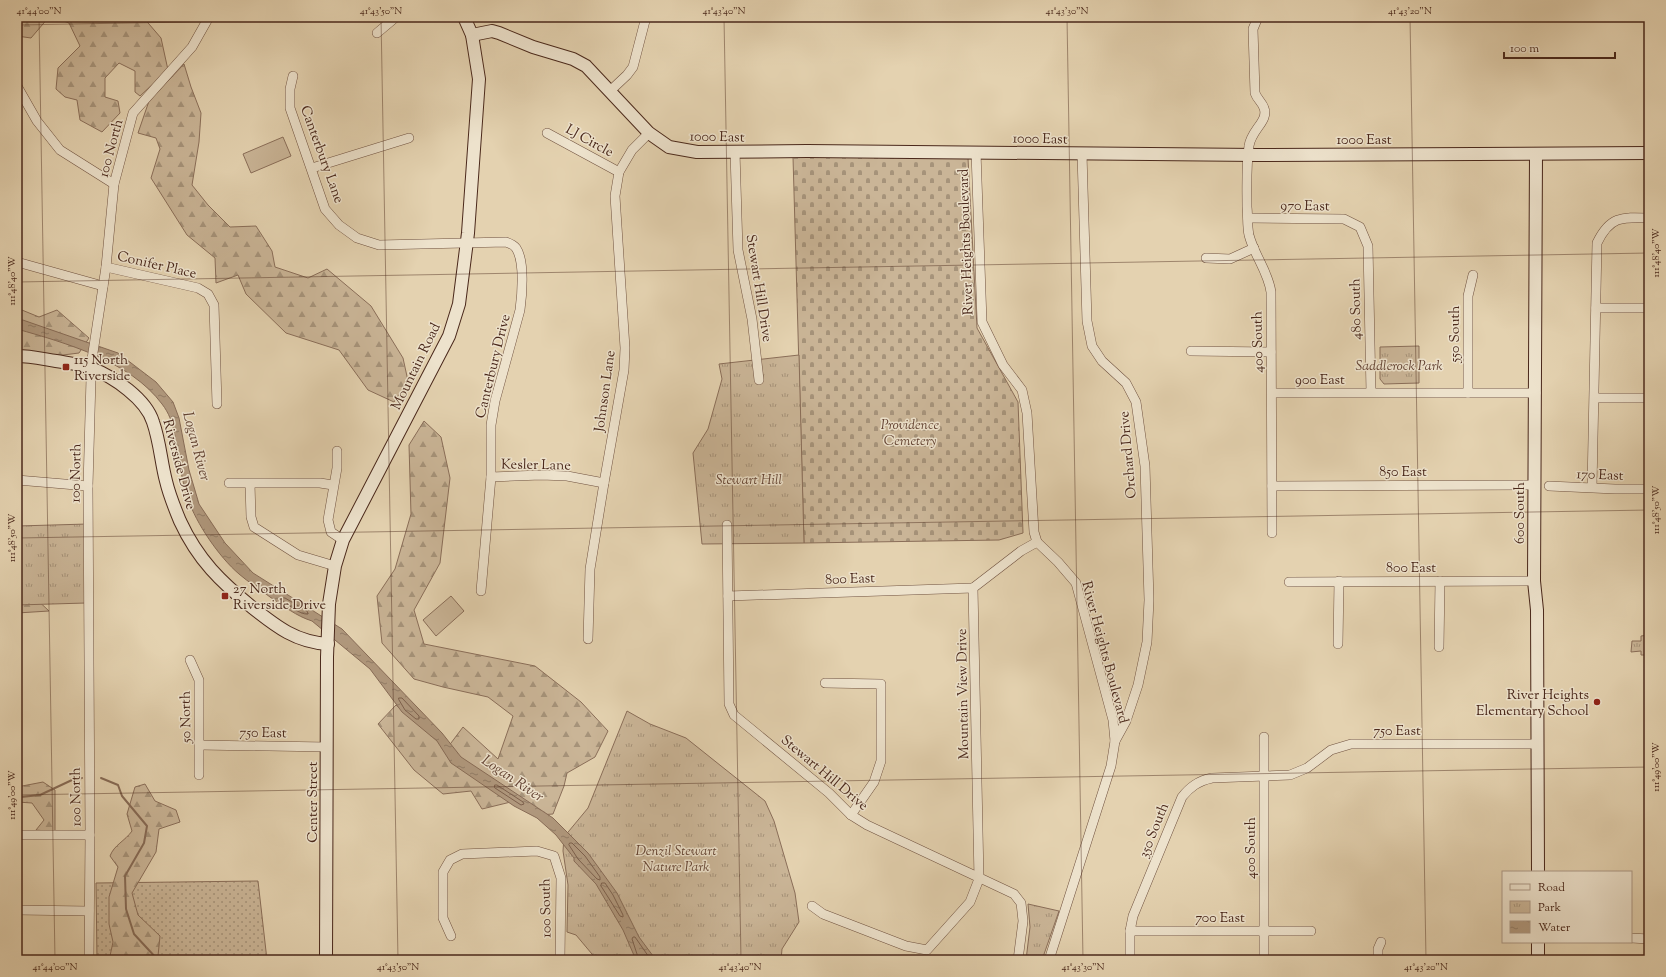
<svg xmlns="http://www.w3.org/2000/svg" width="1666" height="977" viewBox="0 0 1666 977" font-family="'Sorts Mill Goudy',serif">
<defs>
<pattern id="grass-dots" width="8" height="8" patternUnits="userSpaceOnUse"><rect width="8" height="8" fill="#cab597"/><path d="M2 2h.1M6 6h.1" fill="none" stroke="#a6937a" stroke-width="1.8" stroke-linecap="round"/></pattern>
<pattern id="forest-firs" width="22" height="20" patternUnits="userSpaceOnUse"><rect width="22" height="20" fill="#cab597"/><path d="M5 1l3.5 6h-7zM16 11l3.5 6h-7z" fill="#a6937a"/></pattern>
<pattern id="cemetery-stones" width="16" height="16" patternUnits="userSpaceOnUse"><rect width="16" height="16" fill="#cab597"/><path d="M2 7V4a2 2 0 0 1 4 0v3zM10 15v-3a2 2 0 0 1 4 0v3z" fill="#a6937a"/></pattern>
<pattern id="park-tufts" width="24" height="20" patternUnits="userSpaceOnUse"><rect width="24" height="20" fill="#cab597"/><path d="M3 7l-1-3M5 7V3M7 7l1-3M15 17l-1-3M17 17v-4M19 17l1-3" fill="none" stroke="#a6937a"/></pattern>
<pattern id="water-ripples" width="26" height="14" patternUnits="userSpaceOnUse"><rect width="26" height="14" fill="#b0987d"/><path d="M2 4q2-2 4 0t4 0M15 11q2-2 4 0t4 0" fill="none" stroke="#917c66"/></pattern>
</defs>
<rect width="100%" height="100%" fill="#e4d2b0"/>
<filter id="stains"><feTurbulence type="fractalNoise" baseFrequency=".005" numOctaves="4"/><feColorMatrix values="0 0 0 0 .2 0 0 0 0 .09 0 0 0 0 .02 0 0 0 .5 -.17"/></filter>
<radialGradient id="worn" r=".72"><stop offset=".6" stop-color="#630" stop-opacity="0"/><stop offset="1" stop-color="#630" stop-opacity=".3"/></radialGradient>
<path fill="url(#grass-dots)" stroke="#8a6e59" d="M 258,881 L 267,960 L 97,960 L 96,883 Z"/>
<g fill="url(#forest-firs)" stroke="#8a6e59">
<path d="M 17,17 L 49,17 L 31,38 L 17,36 Z"/>
<path d="M 53,17 L 143,17 L 161,38 L 168,70 L 140,96 L 135,92 L 135,71 L 119,63 L 105,78 L 105,97 L 118,101 L 120,113 L 102,132 L 80,120 L 77,100 L 65,97 L 56,89 L 58,68 L 80,46 L 69,23 Z"/>
<path d="M 184,64 L 191,87 L 201,113 L 199,142 L 192,185 L 208,205 L 230,227 L 256,226 L 272,251 L 275,267 L 308,278 L 327,269 L 371,306 L 403,358 L 408,381 L 394,402 L 368,390 L 339,350 L 286,333 L 246,294 L 238,275 L 216,283 L 215,258 L 187,235 L 151,178 L 160,149 L 156,138 L 138,133 L 149,101 Z"/>
<path d="M 17,308 L 39,317 L 57,310 L 89,338 L 79,353 L 55,356 L 17,351 Z"/>
<path d="M 424,421 L 441,437 L 450,478 L 440,563 L 414,610 L 424,644 L 535,666 L 581,702 L 608,731 L 595,757 L 567,773 L 564,786 L 553,814 L 539,815 L 519,800 L 482,809 L 471,791 L 443,794 L 414,770 L 378,724 L 396,705 L 448,747 L 463,727 L 498,759 L 513,716 L 488,697 L 443,687 L 414,679 L 382,643 L 377,596 L 395,569 L 411,514 L 409,445 Z"/>
<path d="M 17,591 L 32,595 L 49,611 L 17,613 Z"/>
<path d="M 43,782 L 55,790 L 55,832 L 36,830 L 44,820 L 32,803 L 17,802 L 17,787 Z"/>
<path d="M 145,784 L 155,801 L 176,810 L 180,822 L 159,829 L 156,852 L 132,893 L 138,915 L 160,936 L 158,956 L 128,960 L 110,956 L 113,942 L 109,924 L 109,897 L 118,867 L 110,856 C 114,845 125,841 132,831 L 127,814 L 135,787 Z"/>
</g>
<path fill="url(#cemetery-stones)" stroke="#8a6e59" d="M 793,157 L 968,158 L 977,328 L 1018,402 L 1023,533 L 999,540 L 804,543 Z"/>
<g fill="url(#park-tufts)" stroke="#8a6e59">
<path d="M 1419,346 L 1419,383 L 1384,384 L 1380,379 L 1380,347 Z"/>
<path d="M 799,355 L 804,543 L 702,544 L 693,453 L 708,429 L 722,379 L 719,364 Z"/>
<path d="M 88,524 L 86,603 L 17,605 L 17,526 Z"/>
<path d="M 1649,635 L 1649,655 L 1641,655 L 1641,651 L 1631,652 L 1632,641 L 1641,641 L 1641,636 Z"/>
<path d="M 627,711 L 650,724 L 686,738 L 765,801 L 774,821 L 795,893 L 799,922 L 782,949 L 781,960 L 597,960 L 576,935 L 567,932 L 568,885 L 563,851 L 564,837 L 588,808 Z"/>
<path d="M 1028,904 L 1059,911 L 1042,960 L 1026,960 L 1030,927 Z"/>
</g>
<g fill="#cab597" stroke="#8a6e59">
<path d="M 283,137 L 291,156 L 251,173 L 243,154 Z"/>
<path d="M 451,596 L 464,611 L 436,636 L 423,620 Z"/>
</g>
<path fill="url(#water-ripples)" stroke="#876b56" d="M 17,318 L 118,353 L 156,382 L 173,402 L 179,418 L 189,470 L 199,504 L 225,543 L 253,573 L 342,629 L 442,733 L 461,757 L 553,818 L 588,853 L 617,893 L 639,937 L 656,960 L 636,960 L 623,930 L 596,884 L 574,861 L 574,858 L 556,835 L 537,818 L 514,806 L 451,763 L 437,741 L 402,712 L 370,669 L 312,621 C 296,616 284,606 270,597 C 260,589 248,582 239,574 C 219,557 196,523 188,499 C 184,488 182,475 179,464 C 175,442 176,422 162,404 C 130,361 66,343 17,329 Z"/>
<g fill="none" stroke-linecap="round" stroke-linejoin="round">
<g stroke="#7d604c" stroke-width="1">
<path d="M 283,598 L 285,598 L 307,611 L 308,614 C 300,615 289,605 283,601 Z"/>
<path d="M 399,698 L 402,698 L 419,716 L 419,719 L 416,719 L 405,710 L 399,700 Z"/>
<path d="M 495,785 L 497,785 L 523,802 L 524,804 L 521,805 L 495,788 Z"/>
<path d="M 570,843 L 572,843 L 585,856 L 600,877 L 600,880 L 597,879 L 578,859 L 569,845 Z"/>
<path d="M 602,883 L 605,883 L 613,895 L 623,915 L 623,917 L 620,916 L 601,886 Z"/>
<path d="M 639,960 L 632,939 L 633,937 L 635,937 L 651,960"/>
</g>
<g stroke="#876b56" stroke-width="2">
<path d="M 101,778 L 118,785 L 122,796 L 147,826 L 144,843 L 125,876 L 126,909 L 134,934 L 158,960"/>
<path d="M 17,794 L 21,797 L 40,795 L 72,780 L 82,778"/>
</g>
<defs>
<g id="street">
<path d="M 1258,17 L 1253,29 L 1255,93 C 1257,99 1262,102 1264,108 C 1269,121 1251,130 1249,146 C 1246,166 1247,187 1247,207 C 1248,216 1247,226 1249,235 C 1254,255 1268,271 1271,292 L 1272,533"/>
<path d="M 377,33 L 396,17"/>
<path d="M 293,76 L 290,89 L 290,108 L 325,209 L 339,225 L 357,238 L 379,245 L 506,242 C 509,243 514,245 516,248 C 525,261 522,295 520,310 L 495,401 L 491,425 L 491,477 L 481,591"/>
<path d="M 17,86 L 37,121 L 60,150 L 114,184"/>
<path d="M 610,91 L 627,75 L 633,67 L 646,17"/>
<path d="M 547,133 L 619,172"/>
<path d="M 735,152 L 738,250 L 752,319 L 759,380"/>
<path d="M 976,152 L 982,322 L 1003,365 L 1022,390 L 1027,413 L 1034,532 L 1037,542 L 1058,562 L 1076,583 L 1113,720 L 1115,741 L 1111,766 L 1049,960"/>
<path d="M 1082,154 L 1087,321 L 1092,346 L 1102,361 L 1126,383 L 1136,402 L 1145,466 L 1149,600 L 1147,642 L 1138,685 L 1126,721 L 1115,741"/>
<path d="M 312,168 L 409,138"/>
<path d="M 1248,218 L 1344,219 L 1360,227 L 1368,246 L 1371,392"/>
<path d="M 1206,258 L 1230,259 L 1254,248"/>
<path d="M 17,262 L 103,286"/>
<path d="M 106,267 L 198,288 L 208,294 L 214,305 L 217,404"/>
<path d="M 1596,308 L 1649,308"/>
<path d="M 1191,351 L 1271,352"/>
<path d="M 1272,393 L 1536,393"/>
<path d="M 1468,393 L 1468,296 L 1473,275"/>
<path d="M 1595,398 L 1649,398"/>
<path d="M 337,451 L 337,468 L 328,520 L 331,532 L 343,540"/>
<path d="M 491,477 L 541,475 L 567,476 L 604,483"/>
<path d="M 17,480 L 88,486"/>
<path d="M 229,483 L 320,483 L 333,485"/>
<path d="M 250,484 L 251,517 L 254,527 L 298,555 L 335,566"/>
<path d="M 1272,486 L 1534,485"/>
<path d="M 1549,486 L 1615,489 L 1649,489"/>
<path d="M 1592,487 L 1597,243 C 1610,216 1622,217 1649,218"/>
<path d="M 727,525 L 729,704 L 734,715 L 829,793 L 851,815 L 867,825 L 1014,894 L 1021,903 L 1023,921 L 1018,960"/>
<path d="M 1289,582 L 1534,581"/>
<path d="M 728,596 L 973,588"/>
<path d="M 588,639 L 590,569 L 604,483 L 624,370 L 625,348 L 615,196 L 619,172 L 632,150 L 649,133"/>
<path d="M 1338,644 L 1339,581"/>
<path d="M 1439,647 L 1440,581"/>
<path d="M 190,660 L 199,680 L 199,775"/>
<path d="M 825,683 L 881,684 L 881,761 L 874,782 L 851,815"/>
<path d="M 200,745 L 327,747"/>
<path d="M 17,835 L 90,835"/>
<path d="M 812,906 L 823,914 L 906,946 L 927,950 L 970,902 L 979,879 L 973,588 L 1021,551 L 1037,542"/>
<path d="M 17,910 L 89,911"/>
<path d="M 1130,931 L 1311,931"/>
<path d="M 451,936 L 443,918 L 443,872 L 450,860 L 462,854 L 537,851 L 554,856 L 561,878 L 560,960"/>
<path d="M 1631,938 L 1649,939"/>
<path d="M 89,960 L 90,835 L 88,486 L 91,378 L 92,359 L 106,267 L 114,184 L 133,113 L 192,47 L 209,17"/>
<path d="M 1130,960 L 1130,931 L 1133,916 L 1182,797 C 1190,787 1198,781 1212,778 L 1290,775 L 1307,768 L 1331,750 L 1351,744 L 1537,744"/>
<path d="M 1264,960 L 1264,737"/>
<path d="M 1378,960 L 1378,949 L 1381,942"/>
</g>
<g id="secondary">
<path d="M 472,35 L 492,31 L 499,33 L 533,47 L 573,59 L 586,66 L 649,133 L 669,147 L 697,152 L 807,151 L 1257,155 L 1649,153"/>
<path d="M 1536,154 L 1534,581 L 1537,610 L 1538,872"/>
<path d="M 17,356 C 30,356 43,359 56,361 C 68,363 80,364 91,368 C 114,377 146,399 153,422 C 160,442 161,462 166,481 C 169,494 175,509 180,521 C 198,560 221,582 253,608 C 277,627 296,642 328,644"/>
<path d="M 1538,942 L 1538,960"/>
<path d="M 326,960 L 327,657 L 329,604 L 335,566 L 343,540 L 449,336 L 459,304 L 468,233 L 479,79 L 472,35 L 464,17"/>
</g>
</defs>
<use href="#street" stroke="#705240" stroke-width="10"/>
<use href="#secondary" stroke="#4a281b" stroke-width="14"/>
<use href="#street" stroke="#ede2cc" stroke-width="9"/>
<use href="#secondary" stroke="#ede2cc" stroke-width="12"/>
</g>
<path fill="none" stroke="#4a281b" stroke-width="1" stroke-opacity="0.45" d="M 39,17 L 55,960M 381,17 L 398,960M 724,17 L 741,960M 1067,17 L 1083,960M 1410,17 L 1426,960M 17,25 L 462,17M 17,282 L 1649,253M 17,538 L 1649,510M 17,795 L 1649,767"/>
<g fill="#8f2418" stroke="#ede2cc" stroke-width="1.5">
<rect x="62" y="363" width="8" height="8" rx="2"/>
<rect x="221" y="592" width="8" height="8" rx="2"/>
<circle cx="1597" cy="702" r="4"/>
</g>
<g text-anchor="middle" stroke-width="3" stroke-linejoin="round" paint-order="stroke">
<g font-size="14" fill="#4a281b" stroke="#ede2cc">
<text transform="translate(717 136) rotate(1)" y="5">1000 East</text>
<text transform="translate(1040 138) rotate(1)" y="5">1000 East</text>
<text x="1364" y="144">1000 East</text>
<text transform="translate(590 140) rotate(29)" y="5">LJ Circle</text>
<text transform="translate(110 148) rotate(-75)" y="5">100 North</text>
<text transform="translate(323 154) rotate(70)" y="5">Canterbury Lane</text>
<text transform="translate(1305 205) rotate(1)" y="5">970 East</text>
<text transform="translate(965 242) rotate(-92)" y="5">River Heights Boulevard</text>
<text transform="translate(157 264) rotate(13)" y="5">Conifer Place</text>
<text transform="translate(760 288) rotate(81)" y="5">Stewart Hill Drive</text>
<text transform="translate(1355 309) rotate(-91)" y="5">480 South</text>
<text transform="translate(1454 334) rotate(-90)" y="5">550 South</text>
<text transform="translate(1257 342) rotate(-91)" y="5">400 South</text>
<text transform="translate(415 366) rotate(-64)" y="5">Mountain Road</text>
<text transform="translate(492 366) rotate(-76)" y="5">Canterbury Drive</text>
<text x="1320" y="384">900 East</text>
<text transform="translate(604 391) rotate(-82)" y="5">Johnson Lane</text>
<text transform="translate(1127 455) rotate(-95)" y="5">Orchard Drive</text>
<text transform="translate(180 464) rotate(75)" y="5">Riverside Drive</text>
<text transform="translate(536 464) rotate(1)" y="5">Kesler Lane</text>
<text x="1403" y="476">850 East</text>
<text transform="translate(75 473) rotate(-89)" y="5">100 North</text>
<text transform="translate(1600 474) rotate(2)" y="5">170 East</text>
<text transform="translate(1519 513) rotate(-90)" y="5">600 South</text>
<text x="1411" y="572">800 East</text>
<text transform="translate(850 578) rotate(-2)" y="5">800 East</text>
<text transform="translate(1106 652) rotate(75)" y="5">River Heights Boulevard</text>
<text transform="translate(962 694) rotate(-91)" y="5">Mountain View Drive</text>
<text transform="translate(185 717) rotate(-91)" y="5">50 North</text>
<text x="1397" y="735">750 East</text>
<text transform="translate(263 732) rotate(1)" y="5">750 East</text>
<text transform="translate(825 772) rotate(40)" y="5">Stewart Hill Drive</text>
<text transform="translate(75 797) rotate(-91)" y="5">100 North</text>
<text transform="translate(312 802) rotate(-90)" y="5">Center Street</text>
<text transform="translate(1153 830) rotate(-68)" y="5">350 South</text>
<text transform="translate(1250 848) rotate(-90)" y="5">400 South</text>
<text transform="translate(545 908) rotate(-91)" y="5">100 South</text>
<text x="1220" y="922">700 East</text>
</g>
<g font-size="14" fill="#4a281b" stroke="#ede2cc" text-anchor="start">
<text x="74" y="364">115 North<tspan x="74" dy="16">Riverside</tspan></text>
<text x="233" y="593">27 North<tspan x="233" dy="16">Riverside Drive</tspan></text>
<text x="1589" y="699" text-anchor="end">River Heights<tspan x="1589" dy="16">Elementary School</tspan></text>
</g>
<g font-size="14" font-style="italic" fill="#644434" stroke="#ede2cc">
<text x="1399" y="370">Saddlerock Park</text>
<text x="910" y="429">Providence<tspan x="910" dy="16">Cemetery</tspan></text>
<text x="749" y="484">Stewart Hill</text>
<text x="676" y="855">Denzil Stewart<tspan x="676" dy="16">Nature Park</tspan></text>
</g>
<g font-size="15" font-style="italic" fill="#644434" stroke="#ede2cc">
<text transform="translate(197 446) rotate(75)" y="5">Logan River</text>
<text transform="translate(513 778) rotate(34)" y="5">Logan River</text>
</g>
</g>
<rect width="1666" height="977" fill="none" stroke="#e4d2b0" stroke-width="44"/>
<rect x="1502" y="871" width="130" height="72" fill="#ede2cc" stroke="#ac9885"/>
<rect x="1510" y="884" width="20" height="6" fill="#ede2cc" stroke="#ac9885"/>
<text x="1538" y="891" font-size="12" fill="#4a281b">Road</text>
<rect x="1510" y="901" width="20" height="12" fill="url(#park-tufts)" stroke="#ac9885"/>
<text x="1538" y="911" font-size="12" fill="#4a281b">Park</text>
<rect x="1510" y="921" width="20" height="12" fill="url(#water-ripples)" stroke="#ac9885"/>
<text x="1538" y="931" font-size="12" fill="#4a281b">Water</text>
<path d="M1504 52v6h111v-6" fill="none" stroke="#4a281b" stroke-width="2"/>
<text x="1510" y="52" font-size="12" fill="#4a281b" stroke="#ede2cc" stroke-width="3" paint-order="stroke">100 m</text>
<rect x="22" y="22" width="1622" height="933" fill="none" stroke="#4a281b" stroke-width="1.5"/>
<g font-size="10" text-anchor="middle" fill="#4a281b">
<text x="39" y="14">41°44'00"N</text>
<text x="381" y="14">41°43'50"N</text>
<text x="724" y="14">41°43'40"N</text>
<text x="1067" y="14">41°43'30"N</text>
<text x="1410" y="14">41°43'20"N</text>
<text transform="translate(1655 253) rotate(-90)" y="4">111°48'40"W</text>
<text transform="translate(11 281) rotate(-90)" y="4">111°48'40"W</text>
<text transform="translate(1655 510) rotate(-90)" y="4">111°48'50"W</text>
<text transform="translate(11 538) rotate(-90)" y="4">111°48'50"W</text>
<text transform="translate(1655 767) rotate(-90)" y="4">111°49'00"W</text>
<text transform="translate(11 795) rotate(-90)" y="4">111°49'00"W</text>
<text x="55" y="970">41°44'00"N</text>
<text x="398" y="970">41°43'50"N</text>
<text x="740" y="970">41°43'40"N</text>
<text x="1083" y="970">41°43'30"N</text>
<text x="1426" y="970">41°43'20"N</text>
</g>
<rect width="100%" height="100%" filter="url(#stains)"/>
<rect width="100%" height="100%" fill="url(#worn)"/>
</svg>
